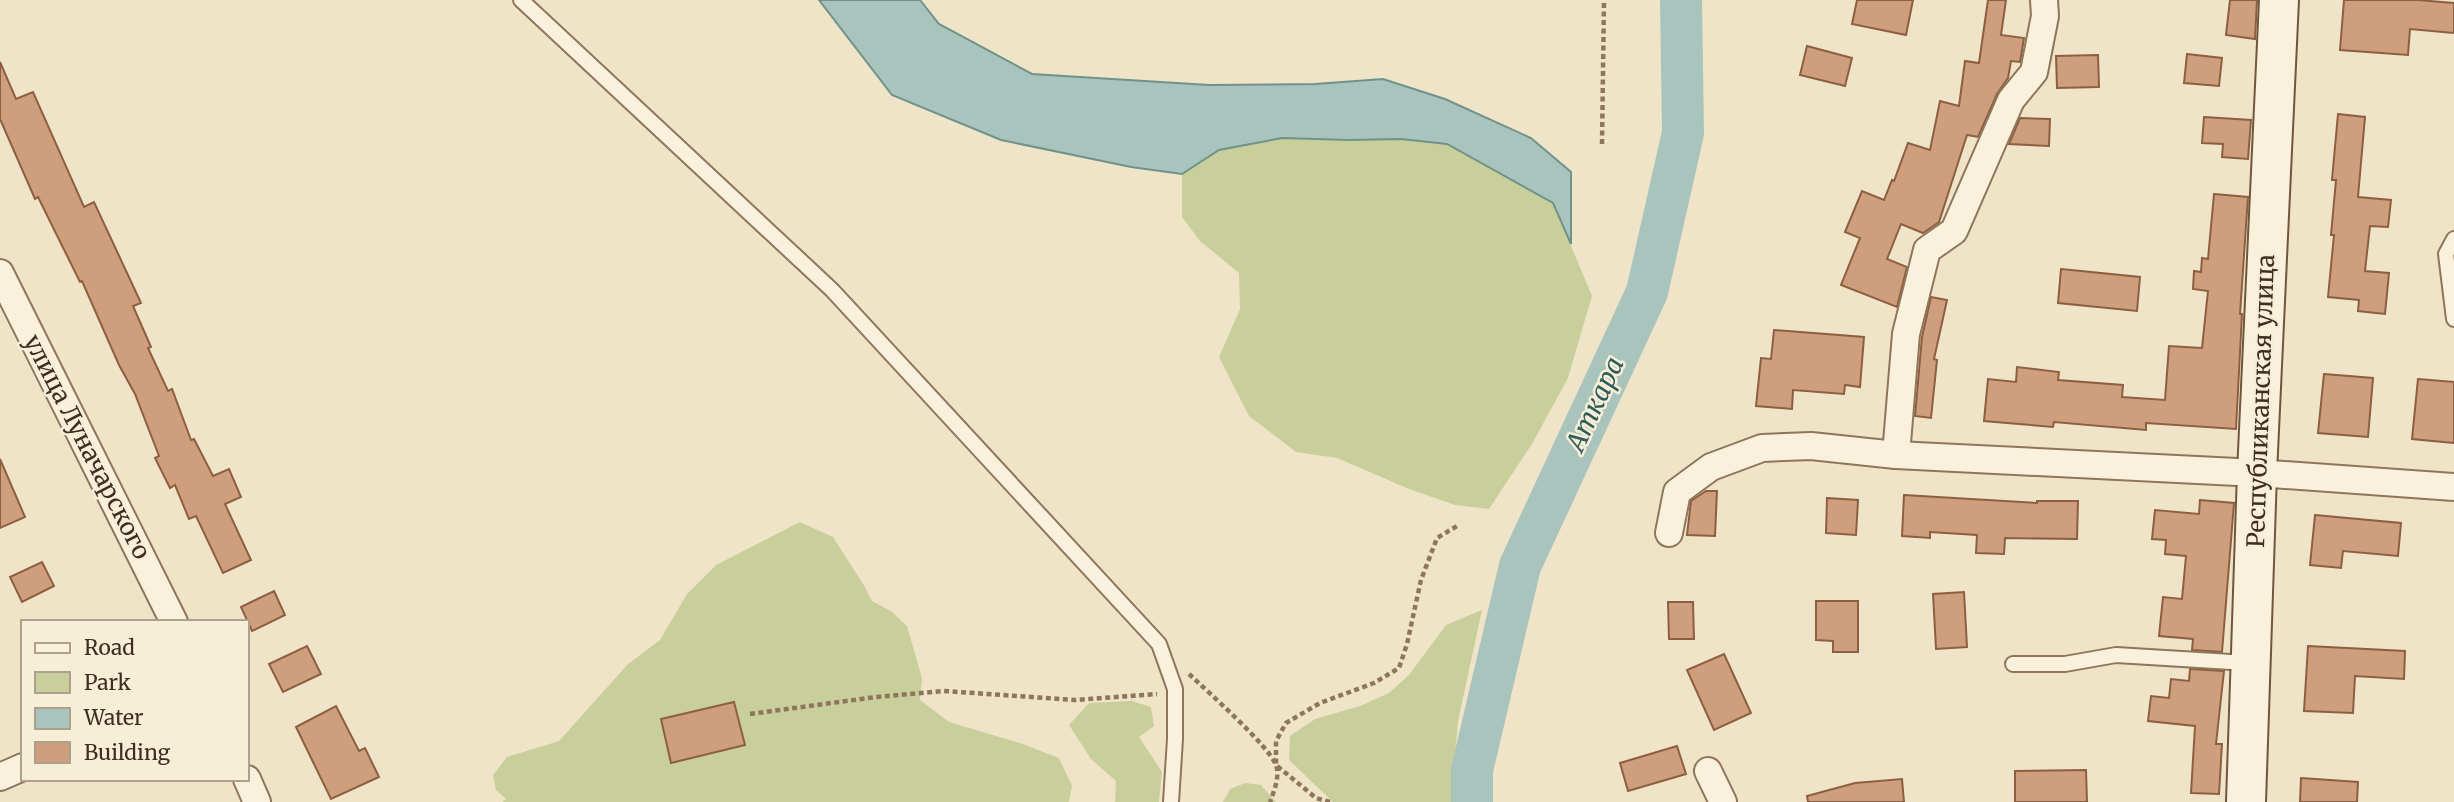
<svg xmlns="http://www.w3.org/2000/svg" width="2454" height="802" viewBox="0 0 2454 802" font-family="Merriweather,serif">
<rect width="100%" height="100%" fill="#f0e4c8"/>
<g fill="#c9cf9b">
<path d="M 1282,138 L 1349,140 L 1401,139 L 1447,144 L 1553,203 L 1592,296 L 1568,378 L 1532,444 L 1489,509 L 1455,505 L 1409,489 L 1337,458 L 1296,452 L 1249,416 L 1219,357 L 1240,309 L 1239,273 L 1200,241 L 1182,217 L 1182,174 L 1219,150 Z"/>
<path d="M 800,522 L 833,537 L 865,587 L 872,601 L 891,611 L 907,626 L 922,678 L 920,700 L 949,722 L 1020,743 L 1059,758 L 1072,786 L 1069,802 L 502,802 L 506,799 L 496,790 L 493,775 L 507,757 L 559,741 L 628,664 L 660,640 L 687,594 L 716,565 Z"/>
<path d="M 1482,610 L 1458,721 L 1451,802 L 1333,802 L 1289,760 L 1290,736 L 1315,719 L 1360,706 L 1389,693 L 1409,675 L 1446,625 Z"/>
<path d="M 1132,701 L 1151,707 L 1154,726 L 1139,737 L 1162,772 L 1159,802 L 1115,802 L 1116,781 L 1091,759 L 1069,725 L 1089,703 Z"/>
<path d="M 1245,783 L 1261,785 L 1276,802 L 1223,802 L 1230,789 Z"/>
</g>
<path fill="#a9c4bc" stroke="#6f938a" stroke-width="2" d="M 819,0 L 920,0 L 939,24 L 1032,74 L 1209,85 L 1315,84 L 1383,79 L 1445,99 L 1531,138 L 1571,172 L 1571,244 L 1553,203 L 1447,144 L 1401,139 L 1349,140 L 1282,138 L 1219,150 L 1182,174 L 1131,167 L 1001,140 L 892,95 Z"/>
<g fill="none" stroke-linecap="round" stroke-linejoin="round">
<path stroke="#a9c4bc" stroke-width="42" d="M 1472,802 L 1472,770 L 1520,566 L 1647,292 L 1683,133 L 1681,0"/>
</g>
<g fill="#cf9f7d" stroke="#8d5f41" stroke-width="2">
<path d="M 1857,0 L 1913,0 L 1906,35 L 1852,24 Z"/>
<path d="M 1988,0 L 2006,0 L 2001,35 L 2024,38 L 2020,62 L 2011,61 L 2008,78 L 1997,94 L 1978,137 L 1967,135 L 1939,222 L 1923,233 L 1901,224 L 1887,259 L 1907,267 L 1897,307 L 1841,285 L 1860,238 L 1845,232 L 1862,191 L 1884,200 L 1892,180 L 1894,181 L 1908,143 L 1930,150 L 1940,101 L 1959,106 L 1965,61 L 1979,63 Z"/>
<path d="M 2230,0 L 2257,0 L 2255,39 L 2226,35 Z"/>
<path d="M 2344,0 L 2418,0 L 2454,3 L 2454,33 L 2410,29 L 2408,55 L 2340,50 Z"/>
<path d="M 1807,46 L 1852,58 L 1845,86 L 1800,75 Z"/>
<path d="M 2187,54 L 2222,58 L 2219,86 L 2184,83 Z"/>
<path d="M 2098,55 L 2099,87 L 2057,88 L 2056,56 Z"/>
<path d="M 0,62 L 16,99 L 33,92 L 84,207 L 94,202 L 141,303 L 133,306 L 151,347 L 148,348 L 168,391 L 172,389 L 191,440 L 194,439 L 213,476 L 229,469 L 241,497 L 225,504 L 251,560 L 223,573 L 196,516 L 189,519 L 175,485 L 170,488 L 155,458 L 159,456 L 135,394 L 119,365 L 82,281 L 80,282 L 38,197 L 35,199 L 0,119 Z"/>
<path d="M 2338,114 L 2365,117 L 2358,197 L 2391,200 L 2388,227 L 2370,226 L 2365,271 L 2389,273 L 2385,314 L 2358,311 L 2359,300 L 2328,297 L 2334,235 L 2331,235 L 2336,180 L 2332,180 Z"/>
<path d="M 2204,117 L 2251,120 L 2248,159 L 2222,157 L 2223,144 L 2202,143 Z"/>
<path d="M 2020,118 L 2050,119 L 2049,146 L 2009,144 Z"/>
<path d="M 2214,194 L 2248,197 L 2240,314 L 2242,314 L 2236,429 L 2146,423 L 2146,430 L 2054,422 L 2053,427 L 1984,421 L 1988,379 L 2016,382 L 2017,367 L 2059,372 L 2058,380 L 2123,385 L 2122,397 L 2165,400 L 2169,346 L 2202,348 L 2208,291 L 2193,289 L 2194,271 L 2201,272 L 2202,258 L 2208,259 Z"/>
<path d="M 2061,269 L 2140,277 L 2137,311 L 2058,303 Z"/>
<path d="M 1931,297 L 1947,300 L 1934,359 L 1937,360 L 1931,418 L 1915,416 L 1922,337 Z"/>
<path d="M 1774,330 L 1864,337 L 1860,387 L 1845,385 L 1844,394 L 1793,390 L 1792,409 L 1756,406 L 1761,358 L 1771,359 Z"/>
<path d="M 2324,374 L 2373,378 L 2368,437 L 2318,433 Z"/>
<path d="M 2418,379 L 2454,382 L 2454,443 L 2412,439 Z"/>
<path d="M 0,459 L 25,517 L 0,528 Z"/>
<path d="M 1706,491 L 1717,491 L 1715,536 L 1687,535 L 1691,501 Z"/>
<path d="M 1904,495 L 2037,503 L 2037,501 L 2078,501 L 2077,539 L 2005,538 L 2004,554 L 1976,553 L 1977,535 L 1930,532 L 1930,538 L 1902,536 Z"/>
<path d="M 1827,498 L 1858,500 L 1856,535 L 1826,533 Z"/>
<path d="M 2200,500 L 2234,503 L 2222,652 L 2192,650 L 2193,639 L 2159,636 L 2163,597 L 2182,599 L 2186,556 L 2165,554 L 2166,540 L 2152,539 L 2155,510 L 2199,514 Z"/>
<path d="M 2315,515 L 2401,523 L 2398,556 L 2343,551 L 2341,568 L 2310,565 Z"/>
<path d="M 42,562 L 54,586 L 22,602 L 10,577 Z"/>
<path d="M 274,591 L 285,615 L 252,631 L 241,607 Z"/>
<path d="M 1964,592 L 1967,647 L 1936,649 L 1933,594 Z"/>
<path d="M 1816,601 L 1858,601 L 1858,652 L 1833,652 L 1833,641 L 1816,640 Z"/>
<path d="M 1668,602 L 1693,602 L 1694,639 L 1669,639 Z"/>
<path d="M 307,646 L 321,674 L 283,692 L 269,664 Z"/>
<path d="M 2308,646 L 2405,651 L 2404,679 L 2355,676 L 2353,713 L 2304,711 Z"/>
<path d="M 1724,654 L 1751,713 L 1714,730 L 1687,670 Z"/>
<path d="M 2190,669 L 2224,671 L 2216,744 L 2222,744 L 2219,794 L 2191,793 L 2195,726 L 2148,721 L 2151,696 L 2169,698 L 2171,679 L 2189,681 Z"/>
<path d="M 734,702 L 745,745 L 671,763 L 661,719 Z"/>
<path d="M 336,706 L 359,751 L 365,748 L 379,777 L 331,799 L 296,727 Z"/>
<path d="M 1677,746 L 1686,774 L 1628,791 L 1620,763 Z"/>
<path d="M 2086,770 L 2087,802 L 2015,802 L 2015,771 Z"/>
<path d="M 2301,778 L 2358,782 L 2357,802 L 2300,802 Z"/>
<path d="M 1902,779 L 1904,802 L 1808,802 L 1807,796 L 1855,783 Z"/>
</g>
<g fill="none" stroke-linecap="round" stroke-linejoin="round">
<defs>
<g id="lane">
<path d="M 521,0 L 832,290 L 1159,644 L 1175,689 L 1175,739 L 1171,802"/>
<path d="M 2454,239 L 2446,254 L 2454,319"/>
<path d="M 2013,664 L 2065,664 L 2116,655 L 2248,663"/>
</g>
<g id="street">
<path d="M 0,273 L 174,622"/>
<path d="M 1896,455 L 1906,334 L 1927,250 L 1954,231 L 2011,100 L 2034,72 L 2045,16 L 2044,0"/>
<path d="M 1669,533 L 1677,492 L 1711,467 L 1762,448 L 1811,446 L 1896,455 L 2257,473 L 2454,487"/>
<path d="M 1708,771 L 1723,802"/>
<path d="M 0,777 L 23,767"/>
<path d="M 247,779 L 257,802"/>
</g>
<path id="secondary" d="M 2246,802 L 2257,473 L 2279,0"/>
</defs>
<use href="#lane" stroke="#8d765c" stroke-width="18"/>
<use href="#street" stroke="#8d765c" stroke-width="30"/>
<use href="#secondary" stroke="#6f573f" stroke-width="42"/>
<g stroke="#8d765c" stroke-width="4.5" stroke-dasharray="5 3.5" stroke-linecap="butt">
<path d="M 1602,144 L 1604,0"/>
<path d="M 1189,674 C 1207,691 1269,746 1276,765 C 1280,777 1274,791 1270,802"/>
<path d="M 750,714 L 876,697 L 944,691 L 1075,700 L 1157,694"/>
<path d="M 1330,802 L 1316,798 L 1276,765 L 1276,741 L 1286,723 L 1320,703 L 1374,683 L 1399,668 L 1407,644 L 1421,580 L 1437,538 L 1457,526"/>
</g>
<use href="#lane" stroke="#faf1dc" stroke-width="14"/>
<use href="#street" stroke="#faf1dc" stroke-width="26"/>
<use href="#secondary" stroke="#faf1dc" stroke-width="38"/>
</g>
<g text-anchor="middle" stroke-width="5" stroke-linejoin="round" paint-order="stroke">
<g font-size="24" fill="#3d2e20" stroke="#f7eed8">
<text transform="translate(2261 401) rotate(-88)" y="8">Республиканская улица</text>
<text transform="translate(87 447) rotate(63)" y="8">улица Луначарского</text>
</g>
<g font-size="26" font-style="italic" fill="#2f5d5a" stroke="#f7eed8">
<text transform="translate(1595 404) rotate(-65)" y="9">Аткара</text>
</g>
</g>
<rect x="21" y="620" width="228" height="161" fill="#f7eed8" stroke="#ada18e" stroke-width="2"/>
<rect x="35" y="643" width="35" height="10" fill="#faf1dc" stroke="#ada18e" stroke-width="2"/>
<text x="84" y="655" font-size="21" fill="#3d2e20">Road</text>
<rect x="35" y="672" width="35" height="21" fill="#c9cf9b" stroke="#ada18e" stroke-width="2"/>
<text x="84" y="690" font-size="21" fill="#3d2e20">Park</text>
<rect x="35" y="708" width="35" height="21" fill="#a9c4bc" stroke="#ada18e" stroke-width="2"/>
<text x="84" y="725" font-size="21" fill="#3d2e20">Water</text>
<rect x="35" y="742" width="35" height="21" fill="#cf9f7d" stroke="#ada18e" stroke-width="2"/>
<text x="84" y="760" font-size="21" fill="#3d2e20">Building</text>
</svg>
